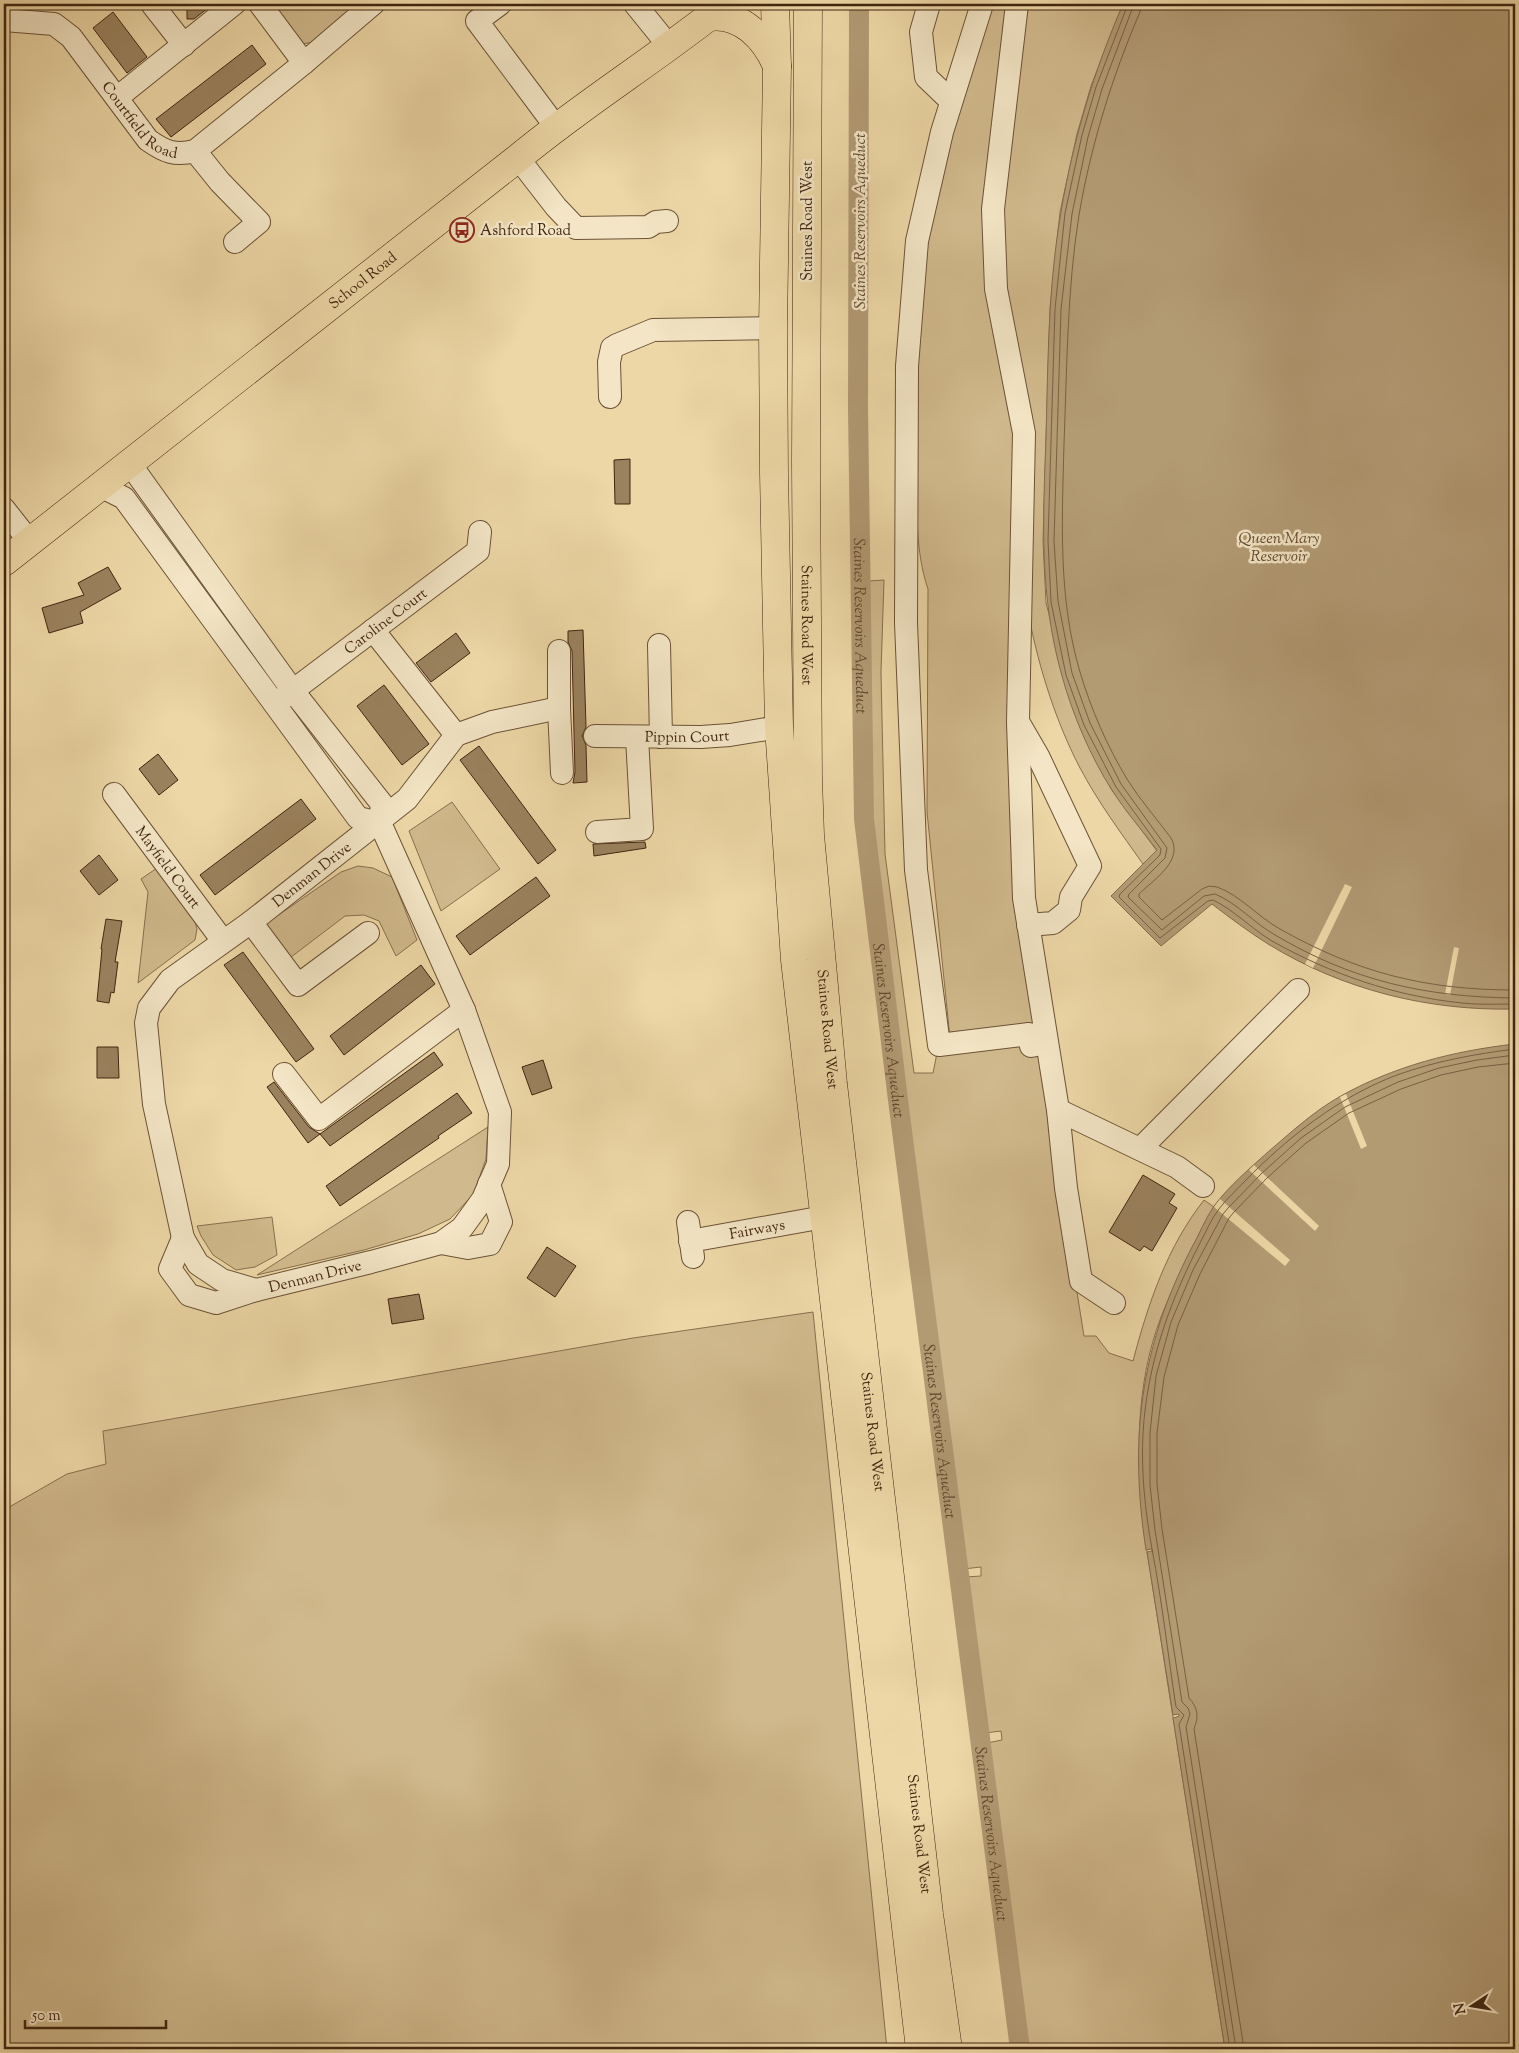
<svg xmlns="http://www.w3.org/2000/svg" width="1519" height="2053" viewBox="0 0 1519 2053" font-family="'Sorts Mill Goudy',serif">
<rect width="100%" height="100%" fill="#edd7a6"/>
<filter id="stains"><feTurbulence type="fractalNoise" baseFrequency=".004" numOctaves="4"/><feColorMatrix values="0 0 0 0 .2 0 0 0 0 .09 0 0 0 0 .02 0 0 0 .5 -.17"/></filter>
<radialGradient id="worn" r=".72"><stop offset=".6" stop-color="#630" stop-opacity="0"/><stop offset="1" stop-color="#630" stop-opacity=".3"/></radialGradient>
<g fill="#d0b98c" stroke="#886f4e">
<path d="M 270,4 L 356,4 L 316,42 L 300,44 Z"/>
<path d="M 987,4 L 1010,4 L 997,97 L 1014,421 L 1039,1054 L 1084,1336 L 1096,1336 L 1109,1353 L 1133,1361 C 1148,1304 1167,1247 1204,1200 L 1214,1207 C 1195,1243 1176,1279 1161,1317 C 1135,1385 1136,1460 1144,1532 L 1225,2049 L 1026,2049 L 987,1743 L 1002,1740 L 1001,1731 L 985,1733 L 965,1577 L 981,1576 L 981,1567 L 963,1569 L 877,883 L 871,822 L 868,581 L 884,580 L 881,672 L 885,854 L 914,1073 L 933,1073 L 937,1053 L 951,1048 L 927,812 L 928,589 C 915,551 917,508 916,469 C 914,380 915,289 935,201 C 950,135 969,69 987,4 Z"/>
<path d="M 1025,4 L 1123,4 L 1091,86 L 1077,134 L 1060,212 L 1050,308 L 1043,541 L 1046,603 L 1080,727 L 1111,789 L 1157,851 L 1143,864 C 1121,833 1098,802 1080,768 C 1053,716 1036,658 1026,601 L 1009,324 L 1000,227 Z"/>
<path d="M 452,802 L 500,869 L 441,911 L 409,831 Z"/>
<path d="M 358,866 L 373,868 L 392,877 L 417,940 L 396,956 L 379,921 L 364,915 L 345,916 L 278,967 L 261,927 L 341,872 Z"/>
<path d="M 157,868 L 194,918 L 197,929 L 195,940 L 138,983 L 148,892 L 141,879 Z"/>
<path d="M 488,1127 L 486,1159 L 473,1195 L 450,1219 L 418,1234 L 364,1250 L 257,1275 Z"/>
<path d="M 272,1217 L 277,1255 L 255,1267 L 236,1270 L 213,1255 L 201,1236 L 197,1226 Z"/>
<path d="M 813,1312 L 887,2049 L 4,2049 L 4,1510 L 67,1474 L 106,1464 L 103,1431 L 633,1338 Z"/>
</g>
<g fill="#b29a73" stroke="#846b4b">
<path d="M 1123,4 L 1515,4 L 1515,1009 C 1428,1011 1343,990 1268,944 C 1249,932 1230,918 1212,904 L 1161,946 L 1111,896 L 1157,850 C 1142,830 1125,811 1112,790 C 1091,758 1072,713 1062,676 C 1039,595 1043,520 1046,438 C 1048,363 1048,286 1061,212 C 1073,140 1094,71 1123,4 Z"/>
<path d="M 1515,1044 L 1515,2049 L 1225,2049 L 1173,1718 L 1179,1716 L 1179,1714 L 1173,1715 L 1147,1552 L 1152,1551 L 1152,1549 L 1146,1550 C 1129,1440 1140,1348 1191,1249 C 1199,1235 1205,1219 1214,1206 C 1229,1186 1249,1169 1268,1152 C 1290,1133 1313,1112 1339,1097 C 1394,1066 1453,1051 1515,1044 Z"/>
</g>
<g fill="#edd7a6">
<path d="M 1345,884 L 1352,887 L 1313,968 L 1305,964 Z"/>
<path d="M 1454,947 L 1459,948 L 1450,995 L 1445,994 Z"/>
<path d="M 1346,1094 L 1367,1146 L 1361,1149 L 1340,1097 Z"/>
<path d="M 1254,1165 L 1319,1226 L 1315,1231 L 1249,1170 Z"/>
<path d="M 1220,1199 L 1290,1260 L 1285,1266 L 1214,1207 Z"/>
</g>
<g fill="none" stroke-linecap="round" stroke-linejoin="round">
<g stroke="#796042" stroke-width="1">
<path d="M 1128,4 L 1096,87 L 1082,135 L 1065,213 L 1055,309 L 1048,541 L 1051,602 L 1066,675 L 1084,725 L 1116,787 L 1161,849 L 1160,855 L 1120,894 L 1119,897 L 1160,938 L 1208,901 L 1213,900 C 1234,910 1252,929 1272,941 C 1331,974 1394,996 1462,1003 C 1480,1005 1498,1004 1515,1004"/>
<path d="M 1134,4 L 1102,89 L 1088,137 L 1072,214 L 1061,309 L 1054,541 L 1058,601 L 1072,673 L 1090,723 L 1121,784 L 1167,848 L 1165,858 L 1129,894 L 1128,897 L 1162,930 L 1204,896 L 1215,894 C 1237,903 1254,923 1275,935 C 1353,981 1425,997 1515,998"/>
<path d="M 1141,4 L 1140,12 C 1112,77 1091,145 1079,215 C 1067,290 1067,368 1064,444 C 1062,521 1058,598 1080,672 C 1091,709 1107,746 1127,779 C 1140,800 1157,819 1171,838 C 1184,861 1153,880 1139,894 L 1139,897 L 1162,920 L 1202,889 L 1209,886 L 1217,887 C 1240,895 1258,917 1280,929 C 1358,973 1426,990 1515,990"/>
<path d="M 1230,2049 L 1179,1724 L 1184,1715 L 1176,1707 C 1168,1655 1162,1601 1152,1549 C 1145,1511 1141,1471 1143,1433 C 1147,1365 1169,1303 1200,1243 C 1206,1232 1211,1219 1219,1209 C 1226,1199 1237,1190 1245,1181 C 1289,1136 1339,1097 1397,1075 C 1436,1061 1475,1054 1515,1049"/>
<path d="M 1236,2049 L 1186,1727 L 1190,1714 L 1188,1708 L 1182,1702 L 1155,1530 L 1150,1485 L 1150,1433 L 1156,1376 L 1171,1322 L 1193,1270 L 1223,1214 L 1229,1207 L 1262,1173 L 1301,1138 L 1345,1107 L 1398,1082 L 1439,1068 L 1477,1060 L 1515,1055"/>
<path d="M 1244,2049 L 1194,1729 C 1199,1716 1198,1708 1189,1698 L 1162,1529 L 1157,1484 L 1157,1433 L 1164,1377 L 1178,1325 L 1200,1274 L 1229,1218 L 1234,1212 L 1267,1178 L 1306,1143 L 1349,1113 L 1401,1089 L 1441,1075 L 1478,1067 L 1515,1063"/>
</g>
<path stroke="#b29a73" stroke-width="20" id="s1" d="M 859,4 L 858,409 L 864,819 L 898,1100 L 1020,2049"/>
</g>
<g fill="#9a825e" stroke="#402510">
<path d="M 187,4 L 213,4 L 194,19 L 187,19 Z"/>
<path d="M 113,12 L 147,57 L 127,73 L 93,28 Z"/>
<path d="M 252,45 L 266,64 L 171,137 L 156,119 Z"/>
<path d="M 630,459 L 630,504 L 615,504 L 614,460 Z"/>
<path d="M 108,567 L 121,589 L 80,612 L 83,623 L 49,633 L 42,608 L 84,595 L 78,583 Z"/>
<path d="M 583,630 L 586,727 L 582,736 L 586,745 L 587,782 L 573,783 L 575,772 L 572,651 L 568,642 L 568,631 Z"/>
<path d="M 456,633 L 470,653 L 431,682 L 416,663 Z"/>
<path d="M 384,685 L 429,744 L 402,765 L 357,706 Z"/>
<path d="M 479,746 L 556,850 L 538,864 L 460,760 Z"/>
<path d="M 158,754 L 178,780 L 159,795 L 139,769 Z"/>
<path d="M 301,799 L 316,819 L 215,895 L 200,875 Z"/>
<path d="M 645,842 L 646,848 L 594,856 L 593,844 Z"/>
<path d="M 99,855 L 118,880 L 99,895 L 80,871 Z"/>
<path d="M 536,877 L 550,896 L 470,955 L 456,936 Z"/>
<path d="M 106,919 L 122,921 L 115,962 L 118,962 L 114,993 L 111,992 L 109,1003 L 97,1001 L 102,949 L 101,949 Z"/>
<path d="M 243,952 L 314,1049 L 296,1062 L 224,965 Z"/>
<path d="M 421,965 L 435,984 L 344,1055 L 330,1036 Z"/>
<path d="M 97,1047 L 118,1047 L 119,1078 L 97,1078 Z"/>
<path d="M 434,1052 L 443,1065 L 330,1146 L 320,1134 Z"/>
<path d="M 543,1060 L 552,1088 L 532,1095 L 522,1067 Z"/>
<path d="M 274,1082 L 309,1127 L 320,1134 L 308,1143 L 267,1087 Z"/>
<path d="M 457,1093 L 472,1113 L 438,1136 L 439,1138 L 340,1206 L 326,1186 Z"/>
<path d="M 1143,1175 L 1175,1194 L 1169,1203 L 1177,1208 L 1152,1251 L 1144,1246 L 1140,1251 L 1109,1232 Z"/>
<path d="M 547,1247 L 576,1266 L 555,1297 L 527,1278 Z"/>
<path d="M 419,1294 L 424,1319 L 392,1324 L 388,1299 Z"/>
</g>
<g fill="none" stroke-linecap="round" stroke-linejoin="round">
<defs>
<g id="minor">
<path d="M 152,4 L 184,45"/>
<path d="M 260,4 L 304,63"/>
<path d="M 500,4 L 477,21 L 556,127"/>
<path d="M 635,4 L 669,46"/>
<path d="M 929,4 L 921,32 L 926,77 L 951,101"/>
<path d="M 982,4 L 942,132 L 917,241 L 907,366 L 906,623 L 916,870 L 939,1045 L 1029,1034 L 1031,1046 L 1046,1043"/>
<path d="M 1017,4 L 993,209 L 996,289 L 1024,433 L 1018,722 L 1024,898 L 1058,1110 L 1066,1188 L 1081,1281 L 1114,1303"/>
<path id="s2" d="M 4,20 L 54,24 L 71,37 L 148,140 C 165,152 175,156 195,151 L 304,63 L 373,4"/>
<path d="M 118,97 L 234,4"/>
<path d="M 195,151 L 220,182 L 259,222 L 235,242"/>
<path d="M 518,158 L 556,207 L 576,228 L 648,227 L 656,222 L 667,221"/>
<path d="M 610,397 L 609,362 L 612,348 L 617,345 L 653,330 L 773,328"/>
<path id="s3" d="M 130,464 L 293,691 L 382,804 L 380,823 L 464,1010 L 500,1112 L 498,1164 L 483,1199 L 462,1228 L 441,1243 L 371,1262 L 256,1290 L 222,1280 L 198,1264 L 183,1238 L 154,1104 L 146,1023 L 149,1008 L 170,980 L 251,922 L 407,799 L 456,735 L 492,722 L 559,708 L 562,773"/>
<path d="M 100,486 L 124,498 L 358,818 L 380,823"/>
<path d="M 4,509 L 30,542"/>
<path d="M 373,630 L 456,735"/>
<path d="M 659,645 L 661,737"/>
<path id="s4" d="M 283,698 L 478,551 L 480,532"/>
<path d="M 559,708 L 559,651"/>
<path d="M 1020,725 L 1038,756 L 1090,866 L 1071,897 L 1069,910 L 1053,923 L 1028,925"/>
<path id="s5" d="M 595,736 L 701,737 L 730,735 L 779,727"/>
<path id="s6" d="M 114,794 L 223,941"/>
<path d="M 597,832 L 642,829 L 637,737"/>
<path d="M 251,922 L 298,985 L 368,933"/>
<path d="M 284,1074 L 319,1119 L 464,1010"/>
<path d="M 1058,1110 L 1177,1167 L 1203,1186"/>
<path d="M 1140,1149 L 1298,990"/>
<path d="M 688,1222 L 693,1257"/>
<path d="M 183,1238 L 170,1269 L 189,1295 L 216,1303 L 256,1290"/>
<path id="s7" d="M 690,1241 L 824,1217"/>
<path d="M 441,1243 L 468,1248 L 490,1244 L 501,1222 L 489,1184"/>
</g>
<g id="major">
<path d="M 708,17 C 741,12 765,38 777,66"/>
<path id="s8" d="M 4,562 L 518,158 C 584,103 658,58 725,4"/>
</g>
<g id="highway">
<path d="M 775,4 L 777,66 L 773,328 L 774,473 L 779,727 L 795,960 L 920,2049"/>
<path id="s9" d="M 808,4 L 806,463 L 808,779 L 810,835 L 833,1084 L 929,1914 L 948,2049"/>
</g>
</defs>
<use href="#minor" stroke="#6b5236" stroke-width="24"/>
<use href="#major" stroke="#402510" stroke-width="29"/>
<use href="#highway" stroke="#402510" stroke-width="29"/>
<use href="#minor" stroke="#f3e5c5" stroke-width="22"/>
<use href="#major" stroke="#edd7a6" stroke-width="28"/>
<use href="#highway" stroke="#edd7a6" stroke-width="28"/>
</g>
<defs>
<symbol id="bus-ring" viewBox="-11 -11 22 22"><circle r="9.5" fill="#f3e5c5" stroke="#8f2418" stroke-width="1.5"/><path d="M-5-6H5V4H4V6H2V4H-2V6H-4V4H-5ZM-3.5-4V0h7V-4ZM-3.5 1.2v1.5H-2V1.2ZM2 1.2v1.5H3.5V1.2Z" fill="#8f2418"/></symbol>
</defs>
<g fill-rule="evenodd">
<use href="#bus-ring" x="448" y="216" width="28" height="28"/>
</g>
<g text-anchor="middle" stroke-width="5" stroke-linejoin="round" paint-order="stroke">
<g font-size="15" fill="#402510" stroke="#f3e5c5">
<text dy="5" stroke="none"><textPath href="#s2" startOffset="181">Courtfield Road</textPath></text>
<text transform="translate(807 221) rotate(-90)" y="5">Staines Road West</text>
<text dy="5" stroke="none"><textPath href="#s8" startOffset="456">School Road</textPath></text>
<text dy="5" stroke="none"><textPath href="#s4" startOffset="128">Caroline Court</textPath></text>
<text dy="5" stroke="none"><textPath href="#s9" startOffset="621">Staines Road West</textPath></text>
<text dy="5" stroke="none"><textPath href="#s5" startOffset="92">Pippin Court</textPath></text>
<text dy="5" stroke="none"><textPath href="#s6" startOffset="91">Mayfield Court</textPath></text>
<text dy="5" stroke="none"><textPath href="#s3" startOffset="1638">Denman Drive</textPath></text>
<text dy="5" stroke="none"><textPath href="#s9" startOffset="1026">Staines Road West</textPath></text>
<text dy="5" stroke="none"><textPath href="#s7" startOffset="68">Fairways</textPath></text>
<text transform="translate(315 1276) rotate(-14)" y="5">Denman Drive</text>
<text dy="5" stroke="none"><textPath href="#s9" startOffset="1431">Staines Road West</textPath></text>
<text dy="5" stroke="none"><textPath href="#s9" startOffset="1836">Staines Road West</textPath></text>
</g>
<g font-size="15" fill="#402510" stroke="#f3e5c5" text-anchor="start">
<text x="480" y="235">Ashford Road</text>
</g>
<g font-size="16" font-style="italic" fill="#62482e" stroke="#f3e5c5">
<text transform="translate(859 221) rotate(-90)" y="6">Staines Reservoirs Aqueduct</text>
<text x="1279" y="543">Queen Mary<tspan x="1279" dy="18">Reservoir</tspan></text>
<text dy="6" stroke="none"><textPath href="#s1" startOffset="622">Staines Reservoirs Aqueduct</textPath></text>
<text dy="6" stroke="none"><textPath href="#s1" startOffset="1028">Staines Reservoirs Aqueduct</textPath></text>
<text dy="6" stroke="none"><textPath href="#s1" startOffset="1432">Staines Reservoirs Aqueduct</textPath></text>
<text dy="6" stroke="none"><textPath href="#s1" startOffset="1838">Staines Reservoirs Aqueduct</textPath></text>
</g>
</g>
<rect width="1519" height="2053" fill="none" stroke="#edd7a6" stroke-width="20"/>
<rect x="5" y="5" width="1509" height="2043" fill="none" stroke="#402510" stroke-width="2.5"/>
<rect x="10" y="10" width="1499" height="2033" fill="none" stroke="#402510"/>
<g transform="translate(1472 2006) rotate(258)" stroke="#f3e5c5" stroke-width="4" paint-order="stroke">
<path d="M0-4L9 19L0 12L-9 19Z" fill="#402510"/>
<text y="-8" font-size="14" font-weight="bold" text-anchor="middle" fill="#402510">N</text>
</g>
<path d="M25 2020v8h141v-8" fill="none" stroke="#402510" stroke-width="2.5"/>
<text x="32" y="2020" font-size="15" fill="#402510" stroke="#f3e5c5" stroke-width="4" paint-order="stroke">50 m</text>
<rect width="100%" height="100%" filter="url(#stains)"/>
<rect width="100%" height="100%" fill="url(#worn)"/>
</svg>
